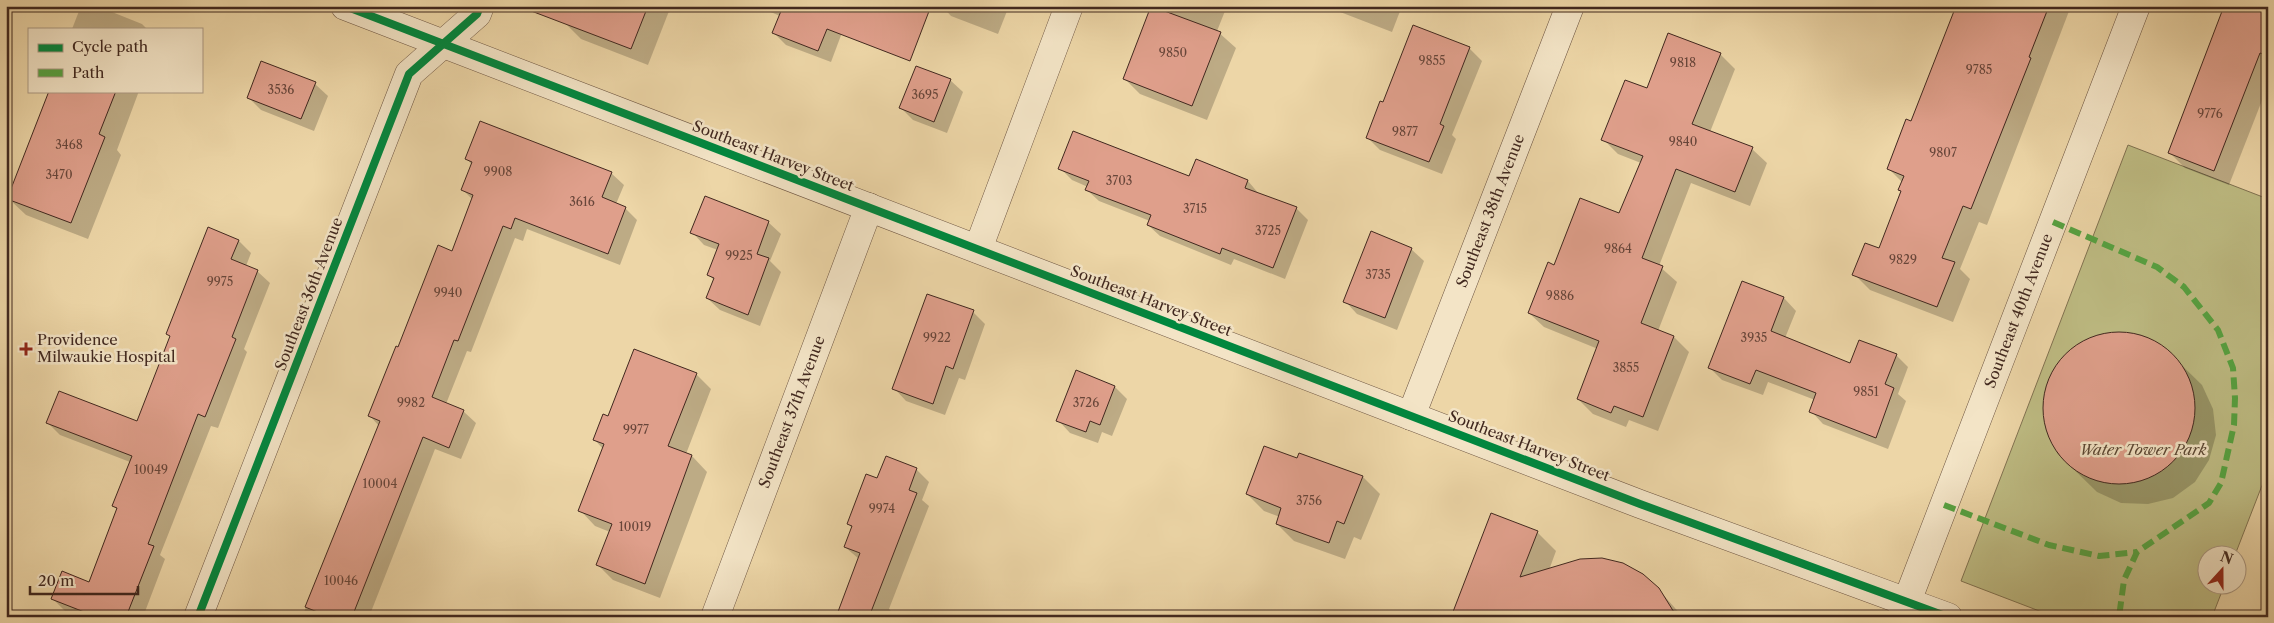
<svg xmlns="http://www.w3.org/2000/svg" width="2274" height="623" viewBox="0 0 2274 623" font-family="'Libre Caslon Text',serif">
<rect width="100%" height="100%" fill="#edd6a7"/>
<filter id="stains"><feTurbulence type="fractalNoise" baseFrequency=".004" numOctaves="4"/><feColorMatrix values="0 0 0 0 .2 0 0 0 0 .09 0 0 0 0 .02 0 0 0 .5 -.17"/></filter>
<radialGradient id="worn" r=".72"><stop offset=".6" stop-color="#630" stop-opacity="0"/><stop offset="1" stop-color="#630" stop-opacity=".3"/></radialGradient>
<path fill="#bebc83" stroke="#807251" d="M 2128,145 L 2268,199 L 2268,470 L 2235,555 L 2206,556 L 2206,586 L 2224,586 L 2212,617 L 2055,617 L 1961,581 Z"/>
<g fill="#0003">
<path d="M 81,6 L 97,6 L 142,24 L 147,29 L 72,29 Z"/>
<path d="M 570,6 L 671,6 L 648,65 L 581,39 L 564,22 Z"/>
<path d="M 757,6 L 852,6 L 831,62 L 786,45 L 774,33 L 780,16 Z"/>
<path d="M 942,6 L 1009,6 L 998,34 L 951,16 Z"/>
<path d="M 1159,6 L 1227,6 L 1217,31 L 1236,48 L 1207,120 L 1140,94 L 1125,79 Z"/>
<path d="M 1331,6 L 1402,6 L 1392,32 L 1335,10 Z"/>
<path d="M 1957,6 L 2071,6 L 1987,225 L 1979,222 L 1960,269 L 1970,279 L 1953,322 L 1870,290 L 1854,274 L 1880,250 L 1902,192 L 1900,190 L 1903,183 L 1888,168 L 1912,123 Z"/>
<path d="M 2268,6 L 2268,85 L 2229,185 L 2185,168 L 2170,153 Z"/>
<path d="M 1469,48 L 1482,61 L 1452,135 L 1456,139 L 1442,174 L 1380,150 L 1368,138 L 1384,104 Z"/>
<path d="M 1720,54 L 1735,69 L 1710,132 L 1752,149 L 1767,163 L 1750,206 L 1691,183 L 1659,266 L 1677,282 L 1658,331 L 1674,337 L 1689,352 L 1658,431 L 1629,420 L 1626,427 L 1593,414 L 1578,399 L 1598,349 L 1544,327 L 1529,313 L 1555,267 L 1619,215 L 1641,163 L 1618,154 L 1603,139 L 1647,90 Z"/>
<path d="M 950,80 L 963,92 L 947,133 L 913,120 L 901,108 Z"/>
<path d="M 315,84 L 328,96 L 314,131 L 261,110 L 248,97 Z"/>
<path d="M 50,91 L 139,91 L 117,150 L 121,155 L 88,239 L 26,215 L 9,199 Z"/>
<path d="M 467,159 L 611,173 L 624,185 L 616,204 L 625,208 L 637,220 L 620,265 L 527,229 L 523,241 L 515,238 L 471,352 L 467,351 L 446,404 L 463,411 L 476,423 L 461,459 L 435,449 L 369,617 L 302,617 L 379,426 L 370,416 L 399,349 L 453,252 L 473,200 L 463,190 L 472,165 Z"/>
<path d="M 1060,168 L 1248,181 L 1259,194 L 1296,208 L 1308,220 L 1285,279 L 1234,259 L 1231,265 L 1160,236 L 1148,225 L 1150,221 L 1099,201 L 1087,190 L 1088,187 L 1072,180 Z"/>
<path d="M 768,222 L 781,234 L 770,261 L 781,272 L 760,326 L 720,310 L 707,298 L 714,280 L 709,275 L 718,250 L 704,245 L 692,232 Z"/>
<path d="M 239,241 L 251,253 L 246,266 L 257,271 L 270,283 L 244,349 L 247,352 L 218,428 L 211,426 L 160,555 L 165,559 L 143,617 L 73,617 L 73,614 L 65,611 L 53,599 L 90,583 L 118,510 L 113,506 L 130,462 L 60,435 L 48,423 L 137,423 L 171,338 L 168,334 Z"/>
<path d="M 1411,249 L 1424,261 L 1397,330 L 1357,314 L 1345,301 Z"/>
<path d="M 1743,282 L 1784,298 L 1796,311 L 1785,338 L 1851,364 L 1896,355 L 1908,367 L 1898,394 L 1906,401 L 1888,449 L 1823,424 L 1811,411 L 1815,400 L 1768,382 L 1763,395 L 1722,380 L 1710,368 Z"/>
<path d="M 973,312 L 985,324 L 965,380 L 959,378 L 945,415 L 906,401 L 894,388 Z"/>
<path d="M 2111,333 L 2138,335 L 2162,346 L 2202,385 L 2213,409 L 2216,435 L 2209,460 L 2195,482 L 2173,498 L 2148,504 L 2121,503 L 2097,492 L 2057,453 L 2046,429 L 2043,403 L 2050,377 L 2065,355 L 2086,340 Z"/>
<path d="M 1076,372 L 1115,387 L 1127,399 L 1112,436 L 1102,432 L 1098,443 L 1070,433 L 1058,420 Z"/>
<path d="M 696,374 L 711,389 L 686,454 L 692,456 L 707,472 L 660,598 L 613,580 L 598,565 L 610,532 L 595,526 L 580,510 L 603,449 L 594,439 L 608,418 Z"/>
<path d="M 1300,454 L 1363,477 L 1380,494 L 1361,540 L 1354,537 L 1345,559 L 1294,541 L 1277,524 L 1280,517 L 1264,511 L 1247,494 L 1298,460 Z"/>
<path d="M 887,458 L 917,470 L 929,482 L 922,500 L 929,506 L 889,609 L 897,617 L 837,617 L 859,559 L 845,547 L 852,528 L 848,524 L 878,480 Z"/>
<path d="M 1537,532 L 1556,551 L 1549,570 L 1658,589 L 1683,617 L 1453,617 Z"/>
</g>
<g fill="#df9f8b" stroke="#41281f">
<path d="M 526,6 L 648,6 L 631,49 L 526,9 Z"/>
<path d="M 775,6 L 931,6 L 910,61 L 827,29 L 818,51 L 772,33 L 781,11 L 774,9 Z"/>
<path d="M 1151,6 L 1221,32 L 1192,106 L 1123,79 Z"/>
<path d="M 1956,6 L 2049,6 L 2029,57 L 2031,58 L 1971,209 L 1963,206 L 1942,258 L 1955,262 L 1937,307 L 1852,275 L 1865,243 L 1879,248 L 1901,191 L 1898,190 L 1904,176 L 1887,169 L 1906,119 L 1911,121 Z"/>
<path d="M 2224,6 L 2268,6 L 2268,56 L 2260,53 L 2214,171 L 2168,153 Z"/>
<path d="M 1413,25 L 1470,47 L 1440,124 L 1444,126 L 1429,162 L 1366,138 L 1380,101 L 1383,102 Z"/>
<path d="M 1668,33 L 1721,53 L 1692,124 L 1753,147 L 1735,192 L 1676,169 L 1642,258 L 1663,266 L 1641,323 L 1674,336 L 1643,417 L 1614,406 L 1611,413 L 1577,399 L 1599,341 L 1528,313 L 1548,262 L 1554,265 L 1580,198 L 1619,213 L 1643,156 L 1601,140 L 1625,80 L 1647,88 Z"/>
<path d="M 261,61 L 316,82 L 301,119 L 247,98 Z"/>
<path d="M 916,66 L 951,79 L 934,122 L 899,108 Z"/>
<path d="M 49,91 L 116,91 L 99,134 L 105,137 L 71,223 L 7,199 Z"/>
<path d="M 480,121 L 612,172 L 602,197 L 626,207 L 608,254 L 515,218 L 511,229 L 503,226 L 458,341 L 454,340 L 432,397 L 464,410 L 449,448 L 423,437 L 352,617 L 330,617 L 305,607 L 380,421 L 368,416 L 396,346 L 398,347 L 438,245 L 452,251 L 473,195 L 461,190 L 472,162 L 465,159 Z"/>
<path d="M 1073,131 L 1189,176 L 1196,159 L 1248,180 L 1245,188 L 1297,207 L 1273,268 L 1222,248 L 1220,254 L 1147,225 L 1151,215 L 1085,190 L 1089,181 L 1058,169 Z"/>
<path d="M 705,196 L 769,221 L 757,254 L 769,258 L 748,315 L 706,298 L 714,278 L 707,275 L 719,244 L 690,233 Z"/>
<path d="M 208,227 L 239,240 L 231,259 L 258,270 L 232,337 L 236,339 L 205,417 L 198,414 L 148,544 L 154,546 L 126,617 L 97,617 L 51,599 L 62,571 L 89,582 L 117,508 L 112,506 L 132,456 L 46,423 L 59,391 L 137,421 L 170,336 L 166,334 Z"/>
<path d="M 1371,231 L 1412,248 L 1385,318 L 1343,302 Z"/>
<path d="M 1742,281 L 1784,297 L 1771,331 L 1850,363 L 1859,340 L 1897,354 L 1885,384 L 1894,388 L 1876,438 L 1809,412 L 1816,393 L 1756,370 L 1750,384 L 1708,368 Z"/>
<path d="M 927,294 L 974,310 L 953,369 L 946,366 L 933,404 L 892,389 Z"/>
<circle cx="2119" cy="408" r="76"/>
<path d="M 634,349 L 697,373 L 668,446 L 692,455 L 645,584 L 596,565 L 612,524 L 578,511 L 604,444 L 593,440 L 603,414 L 608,416 Z"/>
<path d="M 1076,370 L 1115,386 L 1100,425 L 1090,421 L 1086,432 L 1056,421 Z"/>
<path d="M 1264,446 L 1297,458 L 1299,453 L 1363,476 L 1344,524 L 1337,521 L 1329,543 L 1276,524 L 1281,508 L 1246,494 Z"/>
<path d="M 886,456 L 917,468 L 909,490 L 917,493 L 869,617 L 836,617 L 860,553 L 844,547 L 852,526 L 847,524 L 866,474 L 877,478 Z"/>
<path d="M 1491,513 L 1538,531 L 1520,577 L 1580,559 L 1602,558 L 1623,563 L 1643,574 L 1659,588 L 1677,617 L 1451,617 Z"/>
</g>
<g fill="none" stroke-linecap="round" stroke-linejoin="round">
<defs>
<g id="minor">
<path d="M 978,249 L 1069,6"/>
<path id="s1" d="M 1411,416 L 1570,6"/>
<path d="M 198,617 L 409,74 L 477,14 L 480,6"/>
<path id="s2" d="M 715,617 L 869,207"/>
<path id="s3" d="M 1901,617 L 2136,6"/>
</g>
<path id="tertiary" d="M 345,6 L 1640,504 L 1948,617"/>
</defs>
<use href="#minor" stroke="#6c5441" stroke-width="29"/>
<use href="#tertiary" stroke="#6c5441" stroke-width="29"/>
<use href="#minor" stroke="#f3e4c6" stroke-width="28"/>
<use href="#tertiary" stroke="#f3e4c6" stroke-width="28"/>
<g stroke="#55a341" stroke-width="6" stroke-dasharray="12 6" stroke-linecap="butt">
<path d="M 2053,222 L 2157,267 L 2184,287 L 2218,330 L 2233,368 L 2235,398 L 2234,425 L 2221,483 L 2209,503 L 2137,552 L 2124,580 L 2119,617"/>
<path d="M 1944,505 L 2049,545 L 2099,556 L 2137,552"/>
</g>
<defs>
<g id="cycleway">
<path d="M 345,6 L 1640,504 L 1948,617"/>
<path d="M 198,617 L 409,74 L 477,14 L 480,6"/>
</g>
</defs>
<use href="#cycleway" stroke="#f3e4c6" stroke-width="11"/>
<use href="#cycleway" stroke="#00873e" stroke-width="8"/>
</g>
<path fill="#8f2418" stroke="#f3e4c6" stroke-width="2" d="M23.5 341.5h5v5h5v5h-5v5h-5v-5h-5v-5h5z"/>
<g text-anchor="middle" stroke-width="5" stroke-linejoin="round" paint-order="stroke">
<g font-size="12" fill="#68463a">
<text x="1173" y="57">9850</text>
<text x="1432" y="65">9855</text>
<text x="1683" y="67">9818</text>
<text x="1979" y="74">9785</text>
<text x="281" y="94">3536</text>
<text x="925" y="99">3695</text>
<text x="2210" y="118">9776</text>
<text x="1405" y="136">9877</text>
<text x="1683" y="146">9840</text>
<text x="69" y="149">3468</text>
<text x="1943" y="157">9807</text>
<text x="498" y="176">9908</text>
<text x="59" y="179">3470</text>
<text x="1119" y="185">3703</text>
<text x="582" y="206">3616</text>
<text x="1195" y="213">3715</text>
<text x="1268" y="235">3725</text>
<text x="1618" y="253">9864</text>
<text x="739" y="260">9925</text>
<text x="1903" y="264">9829</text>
<text x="1378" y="279">3735</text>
<text x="220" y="286">9975</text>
<text x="448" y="297">9940</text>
<text x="1560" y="300">9886</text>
<text x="937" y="342">9922</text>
<text x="1754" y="342">3935</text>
<text x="1626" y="372">3855</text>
<text x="1866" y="396">9851</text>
<text x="411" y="407">9982</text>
<text x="1086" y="407">3726</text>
<text x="636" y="434">9977</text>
<text x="151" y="474">10049</text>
<text x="380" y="488">10004</text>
<text x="1309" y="505">3756</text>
<text x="882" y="513">9974</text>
<text x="635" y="531">10019</text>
<text x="341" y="585">10046</text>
</g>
<g font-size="15" fill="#41281f" stroke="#f3e4c6">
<text transform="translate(773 156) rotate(21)" y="5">Southeast Harvey Street</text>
<text dy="5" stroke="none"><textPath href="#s1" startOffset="220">Southeast 38th Avenue</textPath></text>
<text transform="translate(309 294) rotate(-69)" y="5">Southeast 36th Avenue</text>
<text transform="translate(1151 301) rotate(21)" y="5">Southeast Harvey Street</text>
<text dy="5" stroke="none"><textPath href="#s3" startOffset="328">Southeast 40th Avenue</textPath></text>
<text dy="5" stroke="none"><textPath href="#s2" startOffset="219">Southeast 37th Avenue</textPath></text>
<text transform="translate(1529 446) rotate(21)" y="5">Southeast Harvey Street</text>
</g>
<g font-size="15" fill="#41281f" stroke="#f3e4c6" text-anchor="start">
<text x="37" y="345">Providence<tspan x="37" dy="17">Milwaukie Hospital</tspan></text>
</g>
<g font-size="15" font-style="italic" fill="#5a4633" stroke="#f3e4c6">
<text x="2143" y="455">Water Tower Park</text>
</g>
</g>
<rect width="2274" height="623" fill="none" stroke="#edd6a7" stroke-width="25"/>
<rect x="8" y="8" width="2259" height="608" fill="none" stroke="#41281f" stroke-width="2.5"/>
<rect x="12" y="12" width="2249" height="598" fill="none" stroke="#41281f"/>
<rect x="28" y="28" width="175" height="65" fill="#f3e4c6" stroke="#ac9983"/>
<rect x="38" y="44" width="25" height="8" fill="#00873e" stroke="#ac9983"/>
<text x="72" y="52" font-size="15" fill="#41281f">Cycle path</text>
<rect x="38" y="69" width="25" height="8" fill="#55a341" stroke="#ac9983"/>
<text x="72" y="78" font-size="15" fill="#41281f">Path</text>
<g transform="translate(2222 570) rotate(21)"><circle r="24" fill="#f3e4c6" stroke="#ac9983"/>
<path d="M0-4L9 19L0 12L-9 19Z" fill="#8f2418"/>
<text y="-8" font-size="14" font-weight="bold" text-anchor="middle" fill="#41281f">N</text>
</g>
<path d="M30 586v8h108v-8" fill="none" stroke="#41281f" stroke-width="2.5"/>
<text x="38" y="586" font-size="15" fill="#41281f" stroke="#f3e4c6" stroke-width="4" paint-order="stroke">20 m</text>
<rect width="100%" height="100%" filter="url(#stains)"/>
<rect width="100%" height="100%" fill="url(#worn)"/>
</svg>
